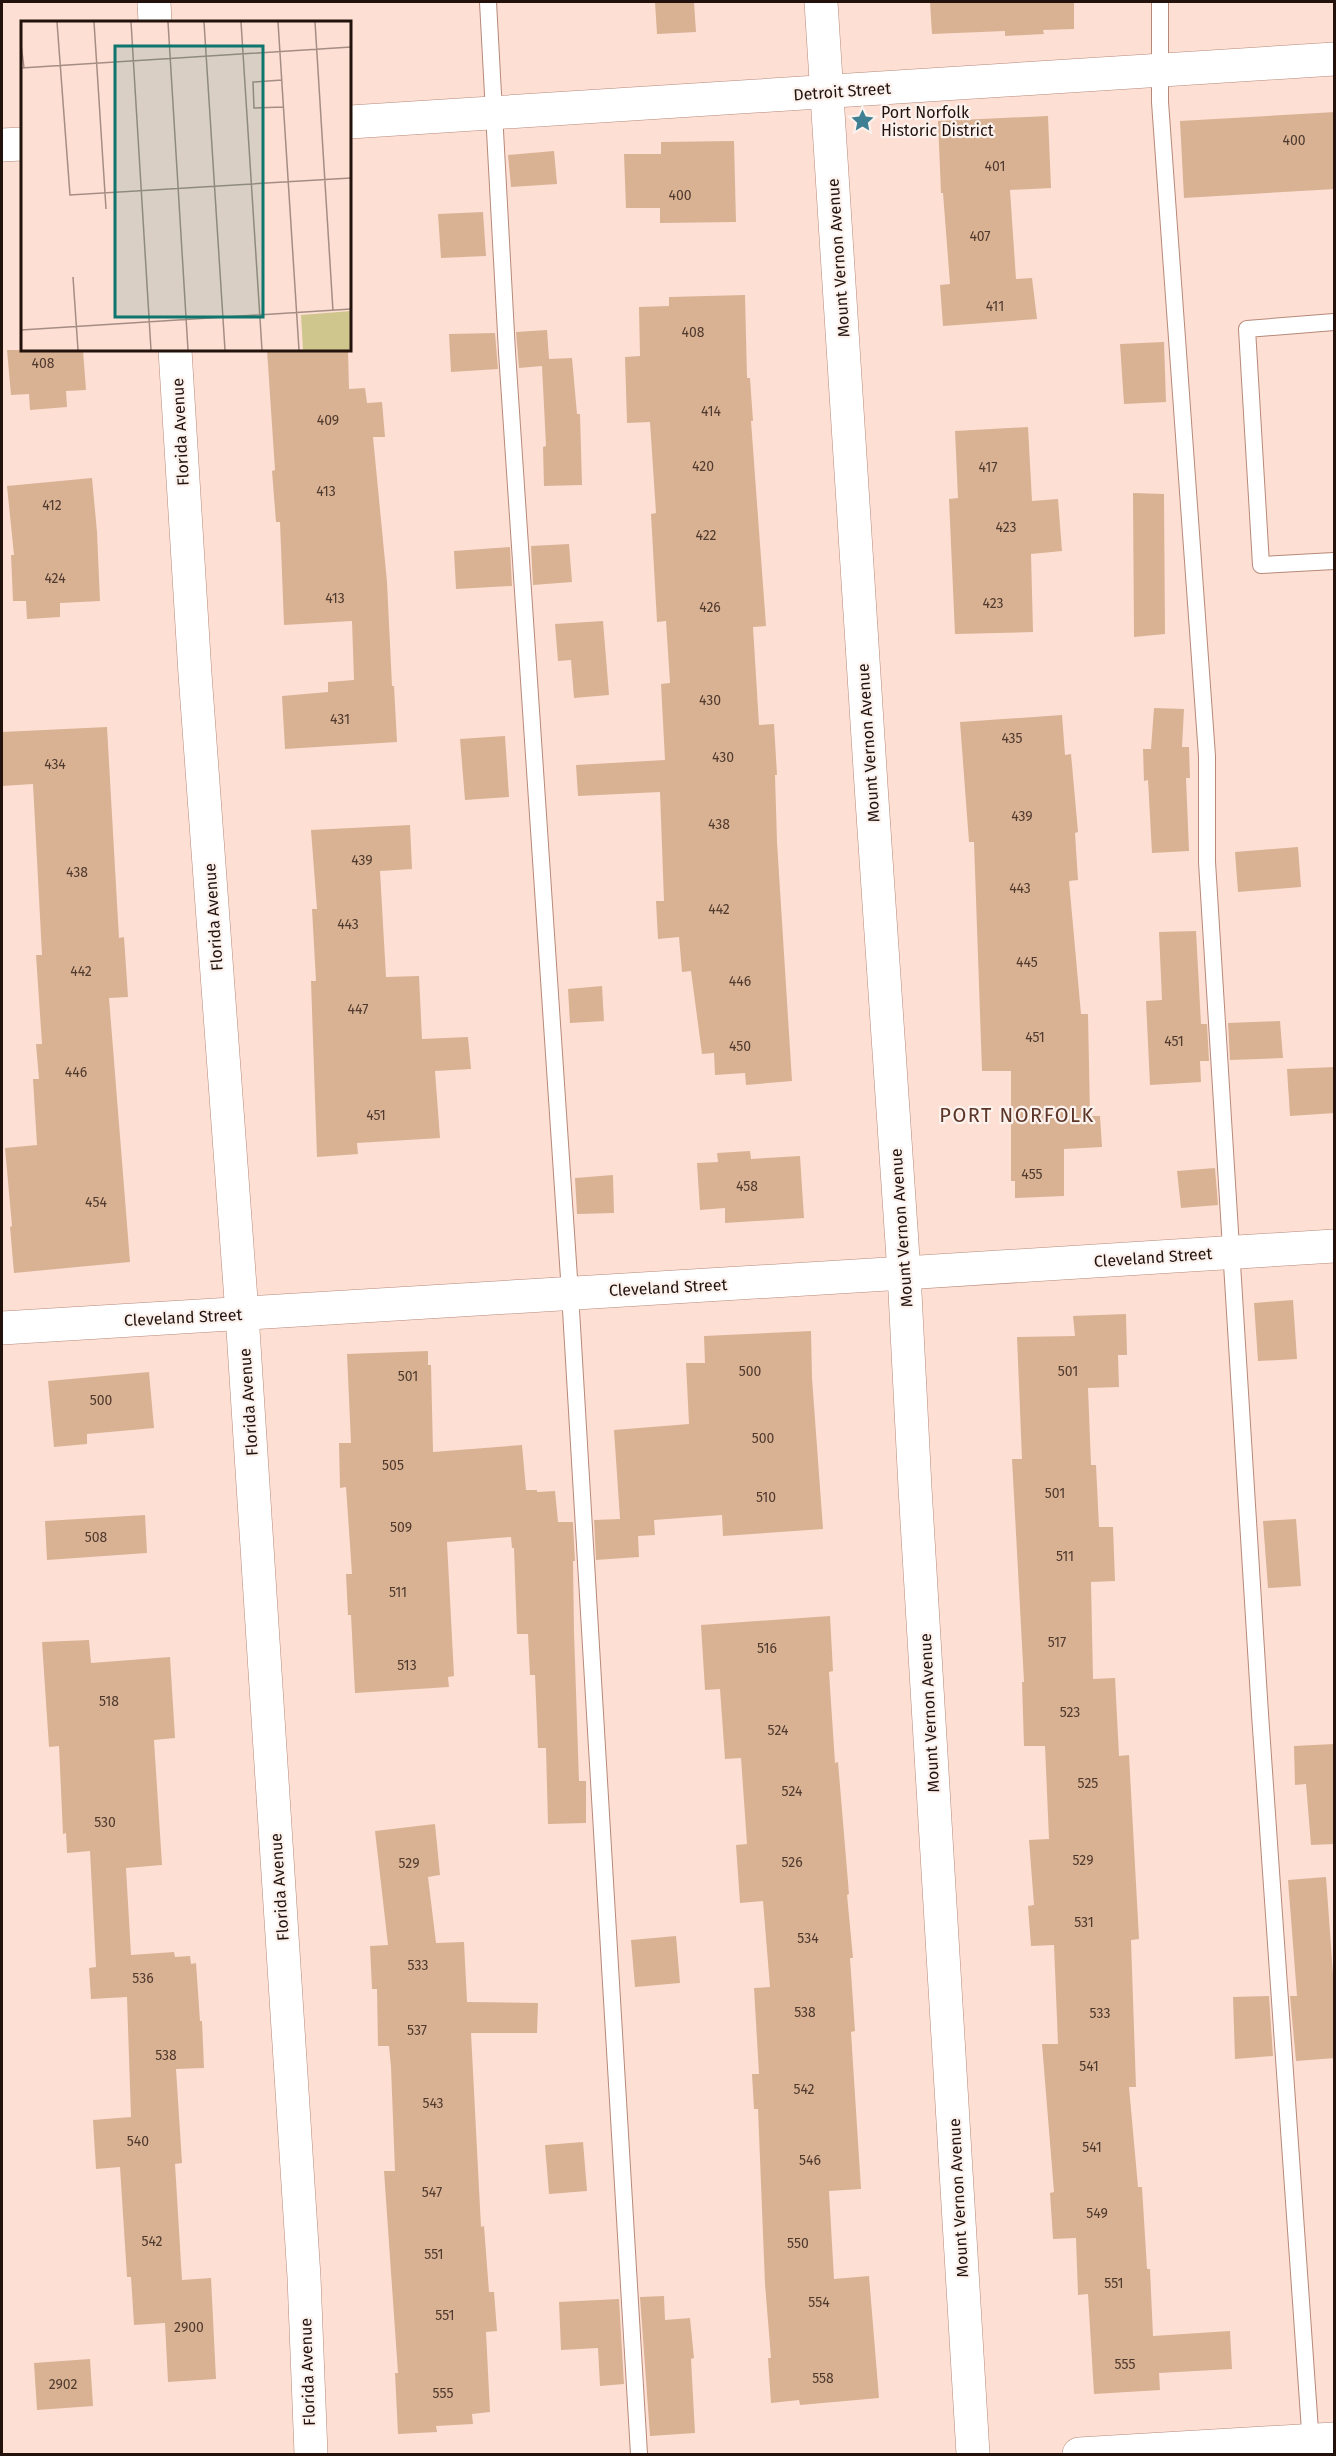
<svg xmlns="http://www.w3.org/2000/svg" width="1336" height="2456" viewBox="0 0 1336 2456" font-family="'Fira Sans',sans-serif">
<rect width="100%" height="100%" fill="#fddfd4"/>
<g fill="#d9b294">
<path d="M 655,2 L 694,2 L 696,32 L 657,34 Z"/>
<path d="M 930,2 L 1074,2 L 1074,29 L 1043,30 L 1044,34 L 1005,36 L 1005,31 L 932,34 Z"/>
<path d="M 1335,112 L 1335,189 L 1184,198 L 1180,121 Z"/>
<path d="M 1048,116 L 1051,188 L 1010,190 L 1016,279 L 1032,278 L 1037,319 L 943,326 L 940,285 L 950,284 L 943,193 L 941,193 L 938,121 Z"/>
<path d="M 734,141 L 736,222 L 660,223 L 660,208 L 626,208 L 624,154 L 661,154 L 661,142 Z"/>
<path d="M 554,151 L 557,184 L 511,187 L 508,155 Z"/>
<path d="M 483,212 L 486,256 L 441,258 L 438,214 Z"/>
<path d="M 745,295 L 747,378 L 750,378 L 753,421 L 751,421 L 766,626 L 753,627 L 759,725 L 774,724 L 777,775 L 775,775 L 777,842 L 792,1081 L 746,1085 L 745,1073 L 715,1075 L 714,1053 L 702,1054 L 691,971 L 682,972 L 679,937 L 658,939 L 656,901 L 664,901 L 660,792 L 578,796 L 576,765 L 665,760 L 661,684 L 670,683 L 666,621 L 657,622 L 651,514 L 656,513 L 650,422 L 627,423 L 625,357 L 640,356 L 639,307 L 669,306 L 669,297 Z"/>
<path d="M 547,330 L 549,359 L 572,358 L 577,414 L 580,414 L 582,485 L 544,486 L 543,447 L 546,446 L 542,366 L 519,368 L 516,332 Z"/>
<path d="M 495,333 L 498,369 L 451,372 L 449,334 Z"/>
<path d="M 1164,342 L 1166,402 L 1124,404 L 1120,344 Z"/>
<path d="M 7,350 L 83,350 L 86,390 L 66,391 L 67,407 L 30,410 L 29,394 L 11,395 Z"/>
<path d="M 267,350 L 348,350 L 349,389 L 365,388 L 367,403 L 382,402 L 385,437 L 373,437 L 387,582 L 392,686 L 394,686 L 397,742 L 285,749 L 282,696 L 328,692 L 328,682 L 354,680 L 352,621 L 284,625 L 280,522 L 276,522 L 272,471 L 275,470 Z"/>
<path d="M 1028,427 L 1032,501 L 1058,499 L 1062,551 L 1031,554 L 1033,632 L 955,634 L 949,499 L 958,498 L 955,431 Z"/>
<path d="M 92,478 L 97,532 L 100,601 L 60,603 L 60,617 L 27,619 L 26,601 L 13,601 L 11,555 L 14,555 L 7,486 Z"/>
<path d="M 1133,493 L 1164,494 L 1165,634 L 1134,637 Z"/>
<path d="M 569,544 L 572,582 L 533,585 L 531,546 Z"/>
<path d="M 510,547 L 512,586 L 456,589 L 454,551 Z"/>
<path d="M 603,621 L 609,695 L 574,698 L 571,660 L 558,661 L 555,624 Z"/>
<path d="M 1154,708 L 1184,709 L 1182,747 L 1189,747 L 1190,778 L 1186,778 L 1189,851 L 1152,853 L 1148,780 L 1144,781 L 1143,749 L 1151,749 Z"/>
<path d="M 1062,715 L 1065,755 L 1071,754 L 1078,832 L 1075,833 L 1078,880 L 1069,881 L 1081,1014 L 1088,1014 L 1090,1116 L 1100,1116 L 1102,1147 L 1064,1149 L 1064,1196 L 1015,1198 L 1015,1181 L 1011,1181 L 1011,1071 L 982,1071 L 974,842 L 969,842 L 960,722 Z"/>
<path d="M 107,727 L 119,938 L 124,937 L 128,997 L 109,998 L 130,1262 L 14,1273 L 10,1227 L 12,1226 L 5,1148 L 37,1145 L 33,1079 L 39,1079 L 36,1044 L 42,1044 L 36,955 L 42,955 L 33,784 L 2,786 L 2,732 Z"/>
<path d="M 505,736 L 509,797 L 465,800 L 460,739 Z"/>
<path d="M 410,825 L 412,869 L 380,871 L 386,977 L 419,976 L 422,1039 L 468,1037 L 471,1069 L 435,1071 L 440,1138 L 357,1143 L 358,1154 L 317,1157 L 311,981 L 316,981 L 312,909 L 317,909 L 311,830 Z"/>
<path d="M 1298,847 L 1301,887 L 1238,892 L 1235,852 Z"/>
<path d="M 1196,931 L 1201,1024 L 1207,1024 L 1209,1061 L 1200,1061 L 1201,1082 L 1150,1085 L 1146,1001 L 1162,1000 L 1159,932 Z"/>
<path d="M 602,986 L 604,1021 L 570,1023 L 568,989 Z"/>
<path d="M 1280,1021 L 1283,1058 L 1230,1060 L 1228,1023 Z"/>
<path d="M 1335,1067 L 1335,1113 L 1290,1116 L 1287,1069 Z"/>
<path d="M 750,1151 L 751,1159 L 800,1156 L 804,1218 L 725,1223 L 725,1208 L 700,1210 L 697,1163 L 718,1162 L 717,1153 Z"/>
<path d="M 1215,1168 L 1218,1205 L 1181,1208 L 1177,1171 Z"/>
<path d="M 613,1175 L 614,1213 L 577,1214 L 575,1178 Z"/>
<path d="M 1293,1300 L 1297,1359 L 1258,1361 L 1254,1303 Z"/>
<path d="M 1126,1314 L 1127,1355 L 1118,1355 L 1119,1387 L 1088,1388 L 1091,1465 L 1096,1465 L 1099,1527 L 1113,1527 L 1115,1581 L 1091,1582 L 1093,1679 L 1115,1678 L 1119,1756 L 1129,1755 L 1139,1939 L 1131,1940 L 1136,2087 L 1129,2087 L 1138,2187 L 1142,2187 L 1147,2269 L 1150,2269 L 1153,2336 L 1230,2331 L 1232,2369 L 1159,2373 L 1160,2390 L 1094,2394 L 1088,2294 L 1078,2295 L 1076,2238 L 1053,2239 L 1050,2193 L 1054,2192 L 1042,2044 L 1058,2044 L 1054,1945 L 1031,1946 L 1028,1906 L 1034,1905 L 1029,1840 L 1049,1839 L 1045,1746 L 1024,1746 L 1022,1682 L 1024,1682 L 1012,1459 L 1022,1459 L 1017,1337 L 1075,1336 L 1073,1316 Z"/>
<path d="M 811,1331 L 812,1378 L 823,1529 L 723,1536 L 722,1515 L 654,1520 L 655,1535 L 638,1536 L 639,1557 L 596,1560 L 594,1520 L 620,1519 L 614,1430 L 689,1424 L 686,1363 L 705,1363 L 704,1336 Z"/>
<path d="M 428,1351 L 428,1365 L 431,1365 L 433,1452 L 522,1445 L 526,1490 L 537,1490 L 537,1492 L 555,1491 L 558,1522 L 573,1522 L 575,1561 L 573,1561 L 574,1632 L 579,1781 L 586,1781 L 586,1823 L 548,1824 L 546,1748 L 538,1748 L 535,1675 L 530,1675 L 528,1634 L 517,1634 L 514,1548 L 512,1548 L 511,1537 L 447,1542 L 454,1676 L 448,1677 L 449,1687 L 355,1693 L 351,1615 L 348,1615 L 346,1574 L 352,1574 L 346,1487 L 340,1488 L 339,1443 L 351,1443 L 347,1354 Z"/>
<path d="M 149,1372 L 154,1428 L 87,1434 L 87,1444 L 54,1447 L 48,1381 Z"/>
<path d="M 145,1515 L 147,1553 L 47,1560 L 45,1521 Z"/>
<path d="M 1296,1519 L 1301,1586 L 1268,1588 L 1263,1521 Z"/>
<path d="M 830,1616 L 833,1671 L 829,1672 L 835,1763 L 838,1762 L 849,1894 L 847,1895 L 853,1958 L 850,1958 L 855,2031 L 851,2032 L 861,2189 L 829,2191 L 834,2279 L 869,2276 L 879,2398 L 800,2405 L 799,2400 L 771,2403 L 768,2358 L 771,2358 L 765,2284 L 758,2109 L 754,2109 L 752,2074 L 759,2074 L 754,1988 L 770,1987 L 763,1901 L 740,1903 L 736,1845 L 747,1844 L 741,1758 L 725,1759 L 720,1689 L 705,1690 L 701,1625 Z"/>
<path d="M 89,1640 L 91,1663 L 170,1657 L 175,1738 L 154,1740 L 162,1865 L 126,1868 L 131,1955 L 174,1952 L 175,1957 L 190,1956 L 191,1964 L 196,1963 L 200,2021 L 202,2021 L 204,2068 L 176,2069 L 182,2163 L 175,2164 L 182,2280 L 211,2278 L 216,2379 L 168,2382 L 165,2323 L 134,2325 L 131,2277 L 127,2277 L 120,2167 L 96,2169 L 93,2120 L 131,2117 L 127,1997 L 91,1999 L 89,1968 L 96,1967 L 90,1851 L 67,1853 L 66,1833 L 63,1834 L 59,1746 L 49,1747 L 42,1642 Z"/>
<path d="M 1334,1744 L 1335,1844 L 1311,1845 L 1306,1784 L 1295,1785 L 1294,1746 Z"/>
<path d="M 435,1824 L 440,1875 L 428,1877 L 436,1943 L 464,1942 L 467,2002 L 538,2003 L 537,2033 L 471,2033 L 481,2227 L 484,2226 L 489,2292 L 494,2292 L 497,2331 L 486,2332 L 490,2412 L 472,2414 L 473,2424 L 436,2426 L 437,2432 L 398,2434 L 395,2373 L 398,2373 L 384,2171 L 395,2171 L 391,2067 L 389,2046 L 378,2046 L 377,1989 L 372,1989 L 370,1946 L 388,1945 L 375,1831 Z"/>
<path d="M 1326,1877 L 1335,2002 L 1335,2058 L 1296,2061 L 1290,1996 L 1297,1996 L 1288,1880 Z"/>
<path d="M 676,1936 L 680,1983 L 635,1987 L 631,1940 Z"/>
<path d="M 1269,1996 L 1273,2056 L 1235,2059 L 1233,1997 Z"/>
<path d="M 583,2142 L 587,2191 L 549,2194 L 545,2145 Z"/>
<path d="M 664,2296 L 665,2320 L 690,2318 L 694,2358 L 691,2359 L 695,2433 L 650,2436 L 640,2297 Z"/>
<path d="M 619,2299 L 624,2384 L 600,2386 L 598,2348 L 561,2350 L 559,2302 Z"/>
<path d="M 90,2359 L 93,2406 L 37,2410 L 34,2363 Z"/>
</g>
<g fill="none" stroke-linecap="round" stroke-linejoin="round">
<defs>
<g id="service">
<path d="M 488,2 L 507,352 L 570,1293 L 639,2454"/>
<path d="M 1160,2 L 1160,102 L 1207,756 L 1207,862 L 1260,1714 L 1311,2445"/>
<path d="M 1334,322 L 1247,329 L 1261,565 L 1334,561"/>
</g>
<g id="minor">
<path d="M 154,2 L 155,22"/>
<path d="M 350,122 L 1334,59"/>
<path d="M 2,145 L 22,144"/>
<path d="M 175,350 L 195,674 L 242,1314 L 304,2277 L 311,2454"/>
<path d="M 2,1328 L 904,1273 L 871,785 L 821,2"/>
<path d="M 1079,2454 L 1334,2439"/>
</g>
<path id="tertiary" d="M 973,2454 L 915,1488 L 904,1273 L 1334,1246"/>
</defs>
<use href="#service" stroke="#b78979" stroke-width="18"/>
<use href="#minor" stroke="#b78979" stroke-width="34"/>
<use href="#tertiary" stroke="#b78979" stroke-width="34"/>
<use href="#service" stroke="#fff" stroke-width="16"/>
<use href="#minor" stroke="#fff" stroke-width="33"/>
<use href="#tertiary" stroke="#fff" stroke-width="33"/>
</g>
<defs>
<symbol id="sight-bare" viewBox="-9 -9 18 18"><path d="M0-6L1.8-2.2L6-1.7L2.9 1.2L3.7 5.4L0 3.3L-3.7 5.4L-2.9 1.2L-6-1.7L-1.8-2.2Z" fill="#3f7f93" stroke="#fbf1ed" stroke-width="2.5" paint-order="stroke"/></symbol>
</defs>
<g fill-rule="evenodd">
<use href="#sight-bare" x="846" y="104" width="33" height="33"/>
</g>
<g text-anchor="middle" stroke-width="4.5" stroke-linejoin="round" paint-order="stroke">
<g font-size="14" fill="#503a2e">
<text x="1294" y="145">400</text>
<text x="995" y="171">401</text>
<text x="680" y="200">400</text>
<text x="980" y="241">407</text>
<text x="995" y="311">411</text>
<text x="693" y="337">408</text>
<text x="43" y="368">408</text>
<text x="711" y="416">414</text>
<text x="328" y="425">409</text>
<text x="703" y="471">420</text>
<text x="988" y="472">417</text>
<text x="326" y="496">413</text>
<text x="52" y="510">412</text>
<text x="1006" y="532">423</text>
<text x="706" y="540">422</text>
<text x="55" y="583">424</text>
<text x="335" y="603">413</text>
<text x="993" y="608">423</text>
<text x="710" y="612">426</text>
<text x="710" y="705">430</text>
<text x="340" y="724">431</text>
<text x="1012" y="743">435</text>
<text x="723" y="762">430</text>
<text x="55" y="769">434</text>
<text x="1022" y="821">439</text>
<text x="719" y="829">438</text>
<text x="362" y="865">439</text>
<text x="77" y="877">438</text>
<text x="1020" y="893">443</text>
<text x="719" y="914">442</text>
<text x="348" y="929">443</text>
<text x="1027" y="967">445</text>
<text x="81" y="976">442</text>
<text x="740" y="986">446</text>
<text x="358" y="1014">447</text>
<text x="1035" y="1042">451</text>
<text x="1174" y="1046">451</text>
<text x="740" y="1051">450</text>
<text x="76" y="1077">446</text>
<text x="376" y="1120">451</text>
<text x="1032" y="1179">455</text>
<text x="747" y="1191">458</text>
<text x="96" y="1207">454</text>
<text x="750" y="1376">500</text>
<text x="1068" y="1376">501</text>
<text x="408" y="1381">501</text>
<text x="101" y="1405">500</text>
<text x="763" y="1443">500</text>
<text x="393" y="1470">505</text>
<text x="1055" y="1498">501</text>
<text x="766" y="1502">510</text>
<text x="401" y="1532">509</text>
<text x="96" y="1542">508</text>
<text x="1065" y="1561">511</text>
<text x="398" y="1597">511</text>
<text x="1057" y="1647">517</text>
<text x="767" y="1653">516</text>
<text x="407" y="1670">513</text>
<text x="109" y="1706">518</text>
<text x="1070" y="1717">523</text>
<text x="778" y="1735">524</text>
<text x="1088" y="1788">525</text>
<text x="792" y="1796">524</text>
<text x="105" y="1827">530</text>
<text x="1083" y="1865">529</text>
<text x="792" y="1867">526</text>
<text x="409" y="1868">529</text>
<text x="1084" y="1927">531</text>
<text x="808" y="1943">534</text>
<text x="418" y="1970">533</text>
<text x="143" y="1983">536</text>
<text x="805" y="2017">538</text>
<text x="1100" y="2018">533</text>
<text x="417" y="2035">537</text>
<text x="166" y="2060">538</text>
<text x="1089" y="2071">541</text>
<text x="804" y="2094">542</text>
<text x="433" y="2108">543</text>
<text x="138" y="2146">540</text>
<text x="1092" y="2152">541</text>
<text x="810" y="2165">546</text>
<text x="432" y="2197">547</text>
<text x="1097" y="2218">549</text>
<text x="152" y="2246">542</text>
<text x="798" y="2248">550</text>
<text x="434" y="2259">551</text>
<text x="1114" y="2288">551</text>
<text x="819" y="2307">554</text>
<text x="445" y="2320">551</text>
<text x="189" y="2332">2900</text>
<text x="1125" y="2369">555</text>
<text x="823" y="2383">558</text>
<text x="63" y="2389">2902</text>
<text x="443" y="2398">555</text>
</g>
<g font-size="16" fill="#23120c" stroke="#fbf1ed">
<text transform="translate(842 91) rotate(-4)" y="6">Detroit Street</text>
<text transform="translate(838 258) rotate(-94)" y="6">Mount Vernon Avenue</text>
<text transform="translate(180 432) rotate(-93)" y="6">Florida Avenue</text>
<text transform="translate(868 743) rotate(-94)" y="6">Mount Vernon Avenue</text>
<text transform="translate(213 917) rotate(-94)" y="6">Florida Avenue</text>
<text transform="translate(901 1228) rotate(-94)" y="6">Mount Vernon Avenue</text>
<text transform="translate(1153 1257) rotate(-4)" y="6">Cleveland Street</text>
<text transform="translate(668 1287) rotate(-3)" y="6">Cleveland Street</text>
<text transform="translate(183 1317) rotate(-3)" y="6">Cleveland Street</text>
<text transform="translate(248 1402) rotate(-94)" y="6">Florida Avenue</text>
<text transform="translate(929 1713) rotate(-93)" y="6">Mount Vernon Avenue</text>
<text transform="translate(279 1887) rotate(-94)" y="6">Florida Avenue</text>
<text transform="translate(958 2198) rotate(-93)" y="6">Mount Vernon Avenue</text>
<text transform="translate(307 2372) rotate(-92)" y="6">Florida Avenue</text>
</g>
<g font-size="16" fill="#23120c" stroke="#fbf1ed" text-anchor="start">
<text x="881" y="118">Port Norfolk<tspan x="881" dy="18">Historic District</tspan></text>
</g>
<g font-size="20" letter-spacing="1.5" fill="#5b3527" stroke="#fbf1ed">
<text x="1017" y="1122">PORT NORFOLK</text>
</g>
</g>
<g transform="translate(21 21)">
<rect width="330" height="330" fill="#fddfd4"/>
<path d="M 330,290 L 330,329 L 282,329 L 280,294 Z" fill="#cfc68d"/>
<path fill="none" stroke="#a68d84" stroke-width="1.5" d="M 36,1 L 49,174 L 330,157M 73,1 L 85,188M 110,1 L 130,329M 147,1 L 167,329M 183,1 L 204,329M 220,1 L 241,329M 257,1 L 278,329M 294,1 L 312,290M 0,23 L 3,47M 0,47 L 330,26M 261,59 L 232,61 L 233,87 L 262,86M 52,256 L 57,329M 0,309 L 330,288"/>
<path fill="#0f766e" fill-opacity="0.15" stroke="#0f766e" stroke-width="3" d="M 94,25 L 242,25 L 242,296 L 94,296 Z"/>
<rect width="330" height="330" fill="none" stroke="#23120c" stroke-width="3"/>
</g>
<rect width="1336" height="2456" fill="none" stroke="#23120c" stroke-width="6"/>
</svg>
